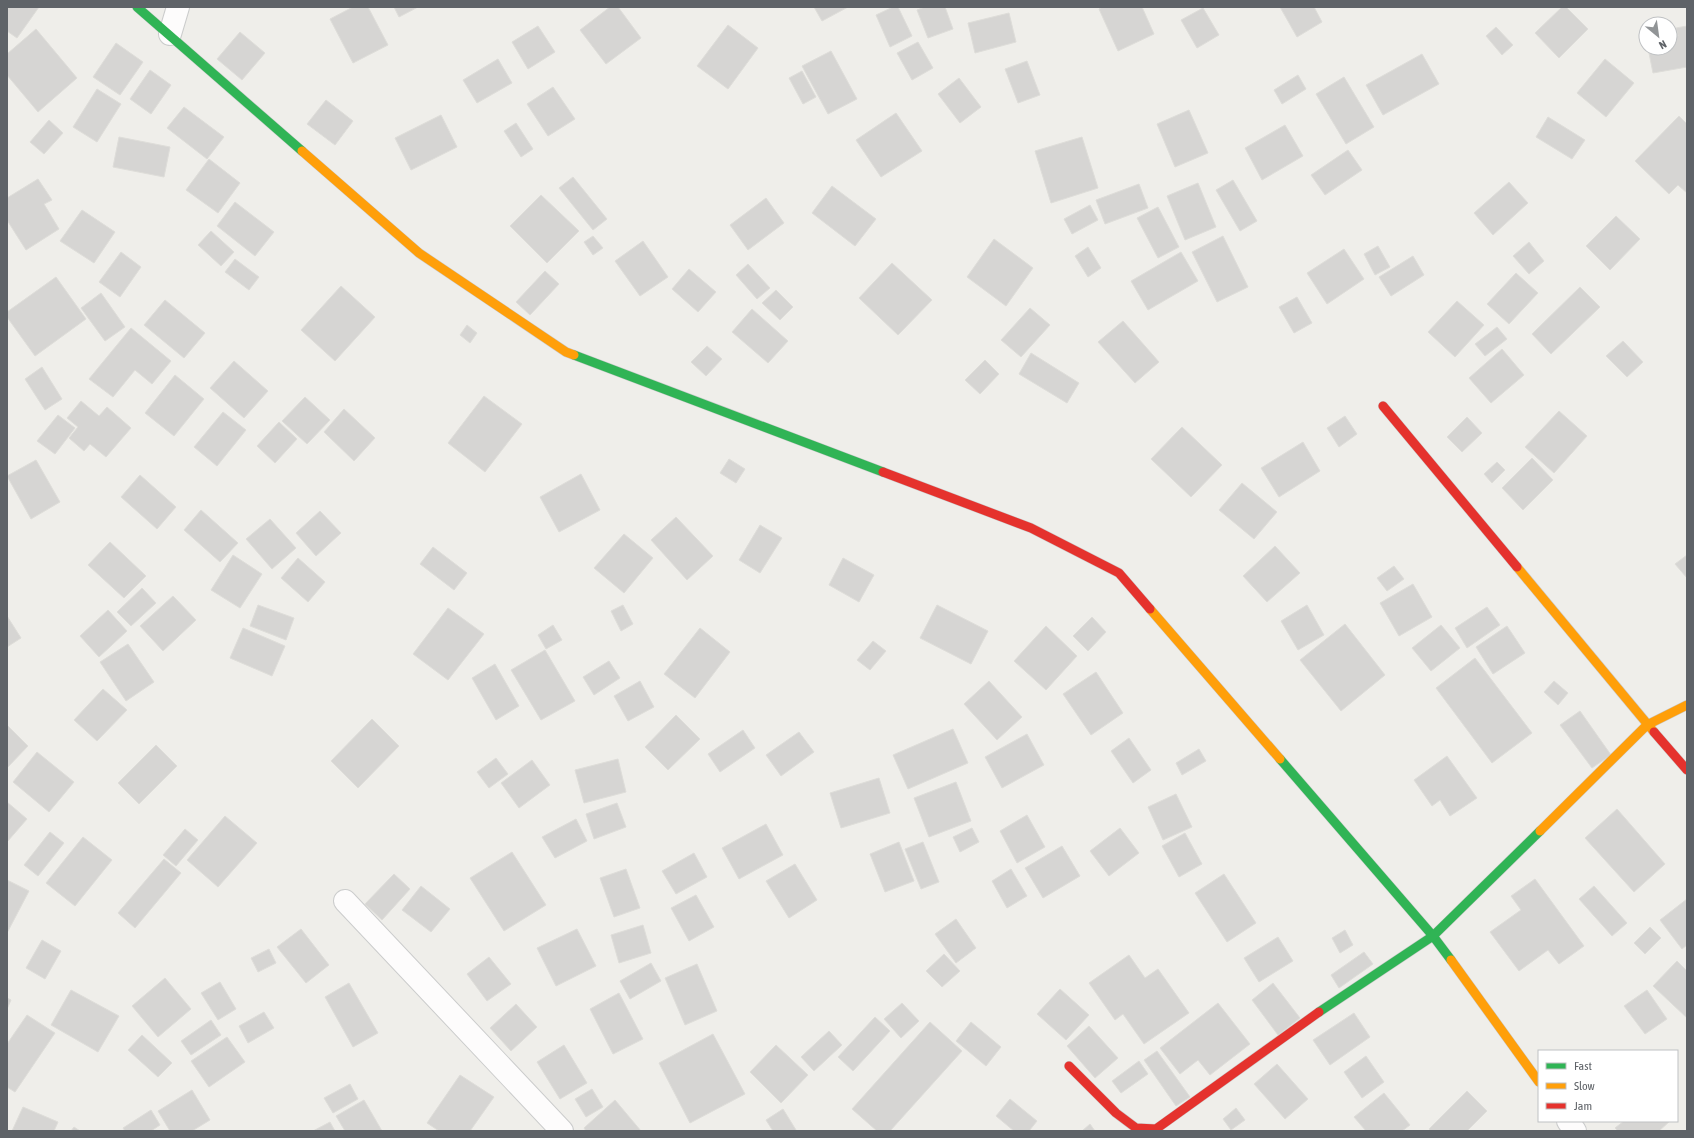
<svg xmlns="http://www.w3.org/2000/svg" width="1694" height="1138" viewBox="0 0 1694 1138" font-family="'Asap Condensed',sans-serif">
<rect width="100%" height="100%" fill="#efeeea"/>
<g fill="#d6d5d3" stroke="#deddd9">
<path d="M 7,7 L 39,7 L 17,38 L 7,31 Z"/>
<path d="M 353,7 L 368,7 L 388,45 L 353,63 L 330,19 Z"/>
<path d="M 394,7 L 418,7 L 399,17 Z"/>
<path d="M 610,7 L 618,7 L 641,38 L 606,64 L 580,30 Z"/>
<path d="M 814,7 L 848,7 L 822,21 Z"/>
<path d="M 893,7 L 898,7 L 912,36 L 890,47 L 876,15 Z"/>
<path d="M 925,7 L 945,7 L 953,29 L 928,38 L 917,10 Z"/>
<path d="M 1102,7 L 1142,7 L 1154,34 L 1118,51 L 1099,9 Z"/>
<path d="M 1280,7 L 1314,7 L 1322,22 L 1297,37 Z"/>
<path d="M 1562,7 L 1566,7 L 1588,29 L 1559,58 L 1535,33 Z"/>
<path d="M 1203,8 L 1219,35 L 1197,48 L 1181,20 Z"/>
<path d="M 1009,13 L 1016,42 L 975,53 L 968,23 Z"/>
<path d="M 728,25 L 758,48 L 728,89 L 697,66 Z"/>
<path d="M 538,26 L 555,52 L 528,69 L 512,42 Z"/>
<path d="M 1687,26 L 1687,67 L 1653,73 L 1648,48 L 1670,48 L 1670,37 L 1678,36 L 1676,28 Z"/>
<path d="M 1496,27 L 1513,45 L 1502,55 L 1486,36 Z"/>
<path d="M 36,29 L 77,78 L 38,112 L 7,75 L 7,54 Z"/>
<path d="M 240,32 L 265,53 L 242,80 L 217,59 Z"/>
<path d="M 918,42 L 933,68 L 912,80 L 897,53 Z"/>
<path d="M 116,43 L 143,62 L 120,95 L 93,77 Z"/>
<path d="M 831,51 L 857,99 L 828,114 L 802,66 Z"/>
<path d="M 1422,54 L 1439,84 L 1383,115 L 1366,85 Z"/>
<path d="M 498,59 L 512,83 L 477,103 L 463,80 Z"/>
<path d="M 1605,59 L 1634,83 L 1606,117 L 1577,93 Z"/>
<path d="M 1027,61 L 1040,95 L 1018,103 L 1005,69 Z"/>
<path d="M 150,70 L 171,85 L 151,114 L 130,99 Z"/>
<path d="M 802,71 L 816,97 L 803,104 L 789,78 Z"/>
<path d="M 1298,75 L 1306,89 L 1282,104 L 1274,90 Z"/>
<path d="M 1344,77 L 1374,127 L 1346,144 L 1316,94 Z"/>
<path d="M 959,78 L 981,107 L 960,123 L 938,94 Z"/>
<path d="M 553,87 L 575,119 L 548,136 L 527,104 Z"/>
<path d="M 97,89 L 121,104 L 97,142 L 73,127 Z"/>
<path d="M 326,100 L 353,121 L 335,145 L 307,124 Z"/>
<path d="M 184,107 L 224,137 L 207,159 L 167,128 Z"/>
<path d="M 1189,110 L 1208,153 L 1175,167 L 1157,124 Z"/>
<path d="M 896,113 L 922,151 L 881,177 L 856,140 Z"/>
<path d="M 441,115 L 457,147 L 411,170 L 395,138 Z"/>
<path d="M 1679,116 L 1687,124 L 1687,193 L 1678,185 L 1669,194 L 1635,161 Z"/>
<path d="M 1548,117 L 1585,140 L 1572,159 L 1536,137 Z"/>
<path d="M 49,120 L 63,133 L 44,154 L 30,142 Z"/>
<path d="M 516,123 L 533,149 L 521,157 L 504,131 Z"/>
<path d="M 1285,125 L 1303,156 L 1262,180 L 1245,148 Z"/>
<path d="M 119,137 L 170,147 L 164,177 L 113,167 Z"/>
<path d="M 1082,137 L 1098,188 L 1051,203 L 1035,151 Z"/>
<path d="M 1348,150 L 1362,170 L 1325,195 L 1311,175 Z"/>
<path d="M 209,159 L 240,183 L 218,213 L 186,190 Z"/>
<path d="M 573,177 L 607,219 L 593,230 L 559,188 Z"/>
<path d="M 38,179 L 52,200 L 44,204 L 59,229 L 26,250 L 7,220 L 7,198 Z"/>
<path d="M 1233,180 L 1257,221 L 1240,231 L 1216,190 Z"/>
<path d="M 1509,182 L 1528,203 L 1493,235 L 1474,213 Z"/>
<path d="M 1198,183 L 1216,227 L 1185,240 L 1167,196 Z"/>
<path d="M 1139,184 L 1148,208 L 1105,224 L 1096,200 Z"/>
<path d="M 832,186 L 876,219 L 855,246 L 812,213 Z"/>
<path d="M 541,195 L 579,231 L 547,263 L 510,226 Z"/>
<path d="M 766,198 L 784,223 L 748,250 L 730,225 Z"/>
<path d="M 235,202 L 274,232 L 255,256 L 217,226 Z"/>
<path d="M 1090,205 L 1098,220 L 1072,234 L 1064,219 Z"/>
<path d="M 1158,207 L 1179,247 L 1158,258 L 1137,218 Z"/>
<path d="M 82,210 L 115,232 L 94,263 L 60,241 Z"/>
<path d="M 1616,216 L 1640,239 L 1610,270 L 1586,246 Z"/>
<path d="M 211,231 L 234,252 L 221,266 L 198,245 Z"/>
<path d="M 593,236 L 603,248 L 593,255 L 584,242 Z"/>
<path d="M 1223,236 L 1248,287 L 1217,302 L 1192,252 Z"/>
<path d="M 994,239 L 1033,268 L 1006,306 L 967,277 Z"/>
<path d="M 643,241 L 668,277 L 640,296 L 615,261 Z"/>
<path d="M 1529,242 L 1544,261 L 1529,274 L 1513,256 Z"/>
<path d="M 1378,246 L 1390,267 L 1375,275 L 1364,254 Z"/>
<path d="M 1088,247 L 1101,268 L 1088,277 L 1075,256 Z"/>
<path d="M 1344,249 L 1364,279 L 1327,304 L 1307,273 Z"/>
<path d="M 121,252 L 141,267 L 120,297 L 99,282 Z"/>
<path d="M 1181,252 L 1198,281 L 1148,310 L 1131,281 Z"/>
<path d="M 1413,256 L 1424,275 L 1391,296 L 1379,277 Z"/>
<path d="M 235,259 L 259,277 L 249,290 L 225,272 Z"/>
<path d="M 892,263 L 932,300 L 898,335 L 859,298 Z"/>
<path d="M 748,264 L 770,288 L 757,299 L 736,275 Z"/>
<path d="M 689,269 L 716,292 L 698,312 L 672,289 Z"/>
<path d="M 545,271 L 559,284 L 530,315 L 516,302 Z"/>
<path d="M 1516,273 L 1538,293 L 1509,324 L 1487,304 Z"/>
<path d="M 56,277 L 86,319 L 35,356 L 7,317 L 7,312 Z"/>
<path d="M 341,286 L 375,317 L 335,361 L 301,330 Z"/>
<path d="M 1580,287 L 1600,307 L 1551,354 L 1532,334 Z"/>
<path d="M 776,290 L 793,307 L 780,320 L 762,303 Z"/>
<path d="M 101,293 L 125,327 L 105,341 L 81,308 Z"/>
<path d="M 1297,297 L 1312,323 L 1294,333 L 1279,307 Z"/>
<path d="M 165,300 L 205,333 L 184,358 L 144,325 Z"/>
<path d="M 1457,301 L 1484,325 L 1455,357 L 1428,332 Z"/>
<path d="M 1030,308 L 1050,325 L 1021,357 L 1001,340 Z"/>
<path d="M 752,309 L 788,341 L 768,363 L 732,332 Z"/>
<path d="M 1123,321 L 1159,362 L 1135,383 L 1098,342 Z"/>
<path d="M 467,325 L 477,333 L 470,343 L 460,335 Z"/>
<path d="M 1497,327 L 1507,339 L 1485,356 L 1475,344 Z"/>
<path d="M 131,328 L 171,361 L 152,384 L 135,370 L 113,397 L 89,379 Z"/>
<path d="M 1623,341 L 1643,362 L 1627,377 L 1606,356 Z"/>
<path d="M 707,346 L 722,359 L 706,376 L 691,362 Z"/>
<path d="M 1502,349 L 1524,375 L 1491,403 L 1469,378 Z"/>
<path d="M 1031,353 L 1079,383 L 1067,403 L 1019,374 Z"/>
<path d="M 985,360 L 999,374 L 980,394 L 965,380 Z"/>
<path d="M 234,361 L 268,391 L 244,418 L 210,388 Z"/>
<path d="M 42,367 L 62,399 L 45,410 L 25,379 Z"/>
<path d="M 175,375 L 204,399 L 174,436 L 145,413 Z"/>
<path d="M 484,396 L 522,424 L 485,472 L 448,443 Z"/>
<path d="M 305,397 L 330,420 L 307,444 L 282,421 Z"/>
<path d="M 81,401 L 99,416 L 107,407 L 131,428 L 106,457 L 90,444 L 84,451 L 69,438 L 78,427 L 67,418 Z"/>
<path d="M 344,409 L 375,438 L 354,461 L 324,432 Z"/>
<path d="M 1559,411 L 1587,436 L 1554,473 L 1525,447 Z"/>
<path d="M 223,412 L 246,430 L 217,466 L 194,447 Z"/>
<path d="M 58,415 L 75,428 L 55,454 L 37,441 Z"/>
<path d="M 1345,416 L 1357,434 L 1339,447 L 1327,428 Z"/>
<path d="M 1467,417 L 1482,433 L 1462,452 L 1447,437 Z"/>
<path d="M 279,422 L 297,439 L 275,463 L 257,446 Z"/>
<path d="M 1182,427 L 1222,465 L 1191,497 L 1151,459 Z"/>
<path d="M 1303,442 L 1320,471 L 1279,497 L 1261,468 Z"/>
<path d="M 1532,458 L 1553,480 L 1523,510 L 1502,488 Z"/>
<path d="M 729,459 L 745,469 L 736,483 L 720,473 Z"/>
<path d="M 36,460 L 60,502 L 31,519 L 7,476 Z"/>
<path d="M 1497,462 L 1505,470 L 1492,483 L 1484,474 Z"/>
<path d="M 581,474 L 600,510 L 559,532 L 540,497 Z"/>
<path d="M 140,475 L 176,507 L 157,529 L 121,497 Z"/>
<path d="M 1242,483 L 1277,512 L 1254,539 L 1219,510 Z"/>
<path d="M 201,510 L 238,543 L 220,562 L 184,530 Z"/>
<path d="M 320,511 L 341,533 L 316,556 L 296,533 Z"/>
<path d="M 676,517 L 713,556 L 687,580 L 651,540 Z"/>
<path d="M 270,519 L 296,548 L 272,569 L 246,539 Z"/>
<path d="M 760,525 L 782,538 L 760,573 L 739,560 Z"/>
<path d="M 624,534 L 653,558 L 624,593 L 594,568 Z"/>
<path d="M 110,542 L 146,576 L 124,598 L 88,565 Z"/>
<path d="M 1275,546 L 1300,573 L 1267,602 L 1243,576 Z"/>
<path d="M 433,547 L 467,573 L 454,590 L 420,564 Z"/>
<path d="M 233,555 L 262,574 L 240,608 L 211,590 Z"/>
<path d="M 1687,555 L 1687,578 L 1675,564 Z"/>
<path d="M 298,558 L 325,582 L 308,602 L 281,578 Z"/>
<path d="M 843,558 L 874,575 L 859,602 L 829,585 Z"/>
<path d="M 1394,566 L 1404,579 L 1387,591 L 1377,578 Z"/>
<path d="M 1413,584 L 1432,617 L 1399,636 L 1380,603 Z"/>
<path d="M 142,588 L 156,603 L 131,626 L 117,612 Z"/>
<path d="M 173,596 L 196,620 L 163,651 L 140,626 Z"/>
<path d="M 258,605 L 294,618 L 286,640 L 250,626 Z"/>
<path d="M 623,605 L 633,624 L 621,631 L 611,611 Z"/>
<path d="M 937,605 L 988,631 L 971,664 L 920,638 Z"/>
<path d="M 1307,605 L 1324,635 L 1298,650 L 1281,621 Z"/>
<path d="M 1487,607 L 1500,625 L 1467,648 L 1455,628 Z"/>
<path d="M 448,608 L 484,634 L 448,680 L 413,654 Z"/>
<path d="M 108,610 L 127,631 L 99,657 L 80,636 Z"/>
<path d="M 7,616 L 21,638 L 7,647 Z"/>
<path d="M 1092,617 L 1106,632 L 1088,651 L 1073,636 Z"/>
<path d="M 1345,624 L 1385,675 L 1341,711 L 1300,660 Z"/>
<path d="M 553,625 L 562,640 L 546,649 L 538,635 Z"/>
<path d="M 1441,625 L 1460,648 L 1431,671 L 1412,648 Z"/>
<path d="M 1046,626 L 1077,656 L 1046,690 L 1014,661 Z"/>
<path d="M 1507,626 L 1525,653 L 1493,674 L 1476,647 Z"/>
<path d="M 243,628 L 285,646 L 272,676 L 230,658 Z"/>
<path d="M 700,628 L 730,652 L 695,698 L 664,674 Z"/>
<path d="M 873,641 L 886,651 L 870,670 L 857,660 Z"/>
<path d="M 128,644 L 154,682 L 126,701 L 100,662 Z"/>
<path d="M 545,650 L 575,701 L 541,720 L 511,670 Z"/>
<path d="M 1475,658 L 1532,733 L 1492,763 L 1436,688 Z"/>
<path d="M 609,661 L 620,678 L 594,695 L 583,677 Z"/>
<path d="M 495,664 L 519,706 L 496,720 L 472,678 Z"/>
<path d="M 1096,672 L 1123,713 L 1091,735 L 1063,694 Z"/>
<path d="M 640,681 L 654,707 L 628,721 L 614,696 Z"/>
<path d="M 989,681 L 1022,717 L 997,740 L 964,704 Z"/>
<path d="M 1554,681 L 1568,693 L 1558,705 L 1544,692 Z"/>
<path d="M 103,689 L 127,710 L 97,741 L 74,720 Z"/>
<path d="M 1580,711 L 1611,755 L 1592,768 L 1560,725 Z"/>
<path d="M 676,715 L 700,739 L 668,770 L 645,747 Z"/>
<path d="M 372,719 L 399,746 L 358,788 L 331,761 Z"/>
<path d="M 7,725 L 28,746 L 7,768 Z"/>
<path d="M 953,729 L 968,763 L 908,789 L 893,755 Z"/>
<path d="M 743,730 L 755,748 L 720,772 L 708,754 Z"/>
<path d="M 799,732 L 814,752 L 781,776 L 766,755 Z"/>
<path d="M 1027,734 L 1044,765 L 1002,788 L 985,757 Z"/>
<path d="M 1129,738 L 1151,770 L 1133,783 L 1111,751 Z"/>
<path d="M 156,745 L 177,766 L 139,804 L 118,783 Z"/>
<path d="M 1199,749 L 1206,761 L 1182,775 L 1176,763 Z"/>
<path d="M 37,752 L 74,782 L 49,812 L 13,782 Z"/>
<path d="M 1447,756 L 1477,798 L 1450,816 L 1440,800 L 1432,806 L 1414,780 Z"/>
<path d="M 496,758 L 508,774 L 489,788 L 477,772 Z"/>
<path d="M 618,759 L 626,792 L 584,803 L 575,770 Z"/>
<path d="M 532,760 L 550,785 L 519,808 L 501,783 Z"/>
<path d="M 879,778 L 890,813 L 841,828 L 830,793 Z"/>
<path d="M 956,782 L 971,821 L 929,837 L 914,798 Z"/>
<path d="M 1176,794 L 1192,827 L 1163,840 L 1148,807 Z"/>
<path d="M 7,802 L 27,819 L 7,842 Z"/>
<path d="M 617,803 L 626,827 L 594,839 L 586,814 Z"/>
<path d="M 1617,809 L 1665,864 L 1634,892 L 1585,838 Z"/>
<path d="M 1027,815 L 1045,847 L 1017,863 L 1000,831 Z"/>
<path d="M 225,816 L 257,843 L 218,887 L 187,860 Z"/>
<path d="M 576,819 L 587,841 L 555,858 L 542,837 Z"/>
<path d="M 766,824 L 783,855 L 739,879 L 722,848 Z"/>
<path d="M 972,828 L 979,842 L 960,852 L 953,837 Z"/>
<path d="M 1120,828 L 1139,853 L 1109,876 L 1090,851 Z"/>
<path d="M 185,829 L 198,840 L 176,866 L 163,855 Z"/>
<path d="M 50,832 L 64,843 L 38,876 L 24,865 Z"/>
<path d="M 1185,833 L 1202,864 L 1179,877 L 1162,846 Z"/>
<path d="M 83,837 L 112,860 L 75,906 L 46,883 Z"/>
<path d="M 899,842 L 914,881 L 885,892 L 870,854 Z"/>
<path d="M 923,842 L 939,882 L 921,889 L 905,849 Z"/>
<path d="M 1062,846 L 1080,876 L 1043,898 L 1025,868 Z"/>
<path d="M 512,852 L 546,905 L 504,931 L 470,878 Z"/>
<path d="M 694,853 L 707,877 L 676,894 L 662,871 Z"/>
<path d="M 164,859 L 181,873 L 135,928 L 118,913 Z"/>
<path d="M 795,864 L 817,900 L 789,918 L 766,881 Z"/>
<path d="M 626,869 L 640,908 L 614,917 L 600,878 Z"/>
<path d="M 1011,869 L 1027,896 L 1007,908 L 992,881 Z"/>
<path d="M 394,874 L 410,889 L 382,920 L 365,904 Z"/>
<path d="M 1224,874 L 1256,923 L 1227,942 L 1195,893 Z"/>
<path d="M 1535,879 L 1584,946 L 1559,964 L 1548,950 L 1519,971 L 1490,932 L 1521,910 L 1511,896 Z"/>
<path d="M 7,880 L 29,891 L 7,933 Z"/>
<path d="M 421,886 L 450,909 L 431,932 L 402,910 Z"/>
<path d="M 1594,886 L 1627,923 L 1612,936 L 1579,899 Z"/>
<path d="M 696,895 L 714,927 L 689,941 L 671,908 Z"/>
<path d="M 1687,899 L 1687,945 L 1682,949 L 1660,920 Z"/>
<path d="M 956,919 L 976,948 L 956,963 L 935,934 Z"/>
<path d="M 643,925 L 651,953 L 619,963 L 611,935 Z"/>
<path d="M 1650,927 L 1661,938 L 1645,954 L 1634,943 Z"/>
<path d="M 301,929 L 329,965 L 306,983 L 277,947 Z"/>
<path d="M 577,929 L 596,966 L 556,986 L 537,948 Z"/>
<path d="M 1345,930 L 1353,945 L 1340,953 L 1332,938 Z"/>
<path d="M 1278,937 L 1293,961 L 1259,982 L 1244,958 Z"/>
<path d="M 42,940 L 61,951 L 45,979 L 26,968 Z"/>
<path d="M 269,949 L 276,963 L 258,972 L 251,958 Z"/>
<path d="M 1364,952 L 1373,964 L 1339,988 L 1331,975 Z"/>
<path d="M 944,954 L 960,971 L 942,987 L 926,971 Z"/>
<path d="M 1129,955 L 1145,978 L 1158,969 L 1189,1013 L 1144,1044 L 1123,1014 L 1115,1020 L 1089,983 Z"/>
<path d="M 489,957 L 511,984 L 487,1001 L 467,974 Z"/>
<path d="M 1677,961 L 1687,971 L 1687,1018 L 1653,986 Z"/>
<path d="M 651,963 L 661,981 L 630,999 L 620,981 Z"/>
<path d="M 697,964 L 717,1011 L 685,1025 L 665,978 Z"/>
<path d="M 165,978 L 191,1009 L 158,1037 L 132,1006 Z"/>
<path d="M 220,982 L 236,1009 L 218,1020 L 201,993 Z"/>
<path d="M 349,983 L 378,1033 L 353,1047 L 325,997 Z"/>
<path d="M 1273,983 L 1300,1018 L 1278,1035 L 1252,1000 Z"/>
<path d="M 1060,989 L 1089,1015 L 1066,1040 L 1037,1014 Z"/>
<path d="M 71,990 L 119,1016 L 98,1052 L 51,1025 Z"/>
<path d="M 1647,990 L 1667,1019 L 1645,1034 L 1624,1006 Z"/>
<path d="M 619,993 L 643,1039 L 613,1054 L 590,1009 Z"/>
<path d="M 7,998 L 11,1000 L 7,1009 Z"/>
<path d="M 902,1003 L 919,1021 L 901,1038 L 884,1019 Z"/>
<path d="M 1218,1003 L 1250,1044 L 1210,1075 L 1198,1060 L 1180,1074 L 1160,1048 Z"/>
<path d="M 516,1004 L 537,1027 L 511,1051 L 490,1028 Z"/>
<path d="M 264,1012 L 274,1028 L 248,1043 L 239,1026 Z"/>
<path d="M 1354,1013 L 1370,1037 L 1330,1065 L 1313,1040 Z"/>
<path d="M 27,1015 L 55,1033 L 15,1092 L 7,1087 L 7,1044 Z"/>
<path d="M 875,1017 L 890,1031 L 853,1071 L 838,1057 Z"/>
<path d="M 211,1020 L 221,1035 L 191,1055 L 181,1041 Z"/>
<path d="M 930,1022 L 962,1051 L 890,1131 L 877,1131 L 852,1109 Z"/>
<path d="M 971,1022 L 1001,1047 L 986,1066 L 956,1041 Z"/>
<path d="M 1089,1026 L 1118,1058 L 1095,1078 L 1067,1046 Z"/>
<path d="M 829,1031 L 842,1045 L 814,1071 L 801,1057 Z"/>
<path d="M 713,1034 L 745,1094 L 690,1123 L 659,1063 Z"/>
<path d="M 142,1035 L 172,1063 L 158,1077 L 128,1050 Z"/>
<path d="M 227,1037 L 245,1062 L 209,1087 L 191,1061 Z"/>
<path d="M 564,1045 L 587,1083 L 560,1099 L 537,1062 Z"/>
<path d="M 776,1045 L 808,1075 L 781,1103 L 750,1072 Z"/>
<path d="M 1157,1051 L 1190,1097 L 1176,1106 L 1144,1060 Z"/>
<path d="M 1366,1056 L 1384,1082 L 1362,1098 L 1344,1072 Z"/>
<path d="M 1139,1061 L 1148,1074 L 1121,1093 L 1112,1081 Z"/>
<path d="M 1277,1064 L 1308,1099 L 1285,1119 L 1254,1084 Z"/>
<path d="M 460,1075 L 494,1097 L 470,1131 L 439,1131 L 427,1123 Z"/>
<path d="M 350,1084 L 358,1099 L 333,1113 L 324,1098 Z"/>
<path d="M 592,1089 L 603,1107 L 586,1117 L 575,1099 Z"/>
<path d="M 192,1090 L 210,1120 L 192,1131 L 170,1131 L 158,1111 Z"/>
<path d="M 1467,1091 L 1487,1111 L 1467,1131 L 1431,1131 L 1429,1129 Z"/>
<path d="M 1384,1093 L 1410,1125 L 1402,1131 L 1366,1131 L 1354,1117 Z"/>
<path d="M 1010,1099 L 1037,1121 L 1029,1131 L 1014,1131 L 996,1116 Z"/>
<path d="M 364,1100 L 382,1131 L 345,1131 L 336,1116 Z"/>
<path d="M 615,1100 L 641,1131 L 586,1131 L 584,1128 Z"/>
<path d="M 23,1107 L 58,1122 L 54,1131 L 12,1131 Z"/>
<path d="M 1236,1108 L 1245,1120 L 1231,1130 L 1223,1119 Z"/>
<path d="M 783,1109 L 796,1130 L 794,1131 L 773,1131 L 766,1120 Z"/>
<path d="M 151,1110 L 160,1125 L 151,1131 L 125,1131 L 123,1128 Z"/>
<path d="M 1624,1121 L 1670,1121 L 1659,1131 L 1618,1131 L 1615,1128 Z"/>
<path d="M 330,1122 L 335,1131 L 313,1131 Z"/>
<path d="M 1090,1124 L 1095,1131 L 1082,1131 Z"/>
<path d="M 74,1127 L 80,1131 L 71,1131 Z"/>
</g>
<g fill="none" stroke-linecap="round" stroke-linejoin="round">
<defs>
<g id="street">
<path d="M 170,34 L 178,7"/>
<path d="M 345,901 L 562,1131"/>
<path d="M 1568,1121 L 1575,1131"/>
</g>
<g id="fast">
<path d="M 137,7 L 302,151"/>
<path d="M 574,355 L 883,472"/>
<path d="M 1280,759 L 1433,936 L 1451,960"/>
<path d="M 1319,1012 L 1433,936 L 1540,831"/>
</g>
<g id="slow">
<path d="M 302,151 L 419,253 L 566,352 L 574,355"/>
<path d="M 1517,567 L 1654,732"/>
<path d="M 1150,609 L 1280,759"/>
<path d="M 1540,831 L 1647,725 L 1687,705"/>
<path d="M 1451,960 L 1539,1082"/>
</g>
<g id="jam">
<path d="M 1383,406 L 1517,567"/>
<path d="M 883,472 L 1031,528 L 1119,573 L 1150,609"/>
<path d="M 1654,732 L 1687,770"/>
<path d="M 1069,1066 L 1116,1113 L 1136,1128 L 1156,1129 L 1319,1012"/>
</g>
</defs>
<use href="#street" stroke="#cbcccc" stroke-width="24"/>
<use href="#fast" stroke="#cacacb" stroke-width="10"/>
<use href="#slow" stroke="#cacacb" stroke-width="10"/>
<use href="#jam" stroke="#cacacb" stroke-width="10"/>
<use href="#street" stroke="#fdfcfc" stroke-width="22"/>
<use href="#fast" stroke="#30b455" stroke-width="9"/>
<use href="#slow" stroke="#ff9f0a" stroke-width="9"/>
<use href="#jam" stroke="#e5322d" stroke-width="9"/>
</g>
<rect width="1694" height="1138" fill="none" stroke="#5f6368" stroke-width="16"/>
<rect x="1538" y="1050" width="140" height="72" fill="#ffffff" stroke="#bfc1c3"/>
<rect x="1546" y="1063" width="20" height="6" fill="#30b455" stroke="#bfc1c3"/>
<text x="1574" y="1070" font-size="12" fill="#5f6368">Fast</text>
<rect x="1546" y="1083" width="20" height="6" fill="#ff9f0a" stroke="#bfc1c3"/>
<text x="1574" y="1090" font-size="12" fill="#5f6368">Slow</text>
<rect x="1546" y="1103" width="20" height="6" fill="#e5322d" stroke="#bfc1c3"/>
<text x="1574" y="1110" font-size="12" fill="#5f6368">Jam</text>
<g transform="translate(1658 36) rotate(151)"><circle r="19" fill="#ffffff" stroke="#bfc1c3"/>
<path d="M0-3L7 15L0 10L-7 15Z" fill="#919496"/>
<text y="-6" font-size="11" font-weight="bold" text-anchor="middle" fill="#5f6368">N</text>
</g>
</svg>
